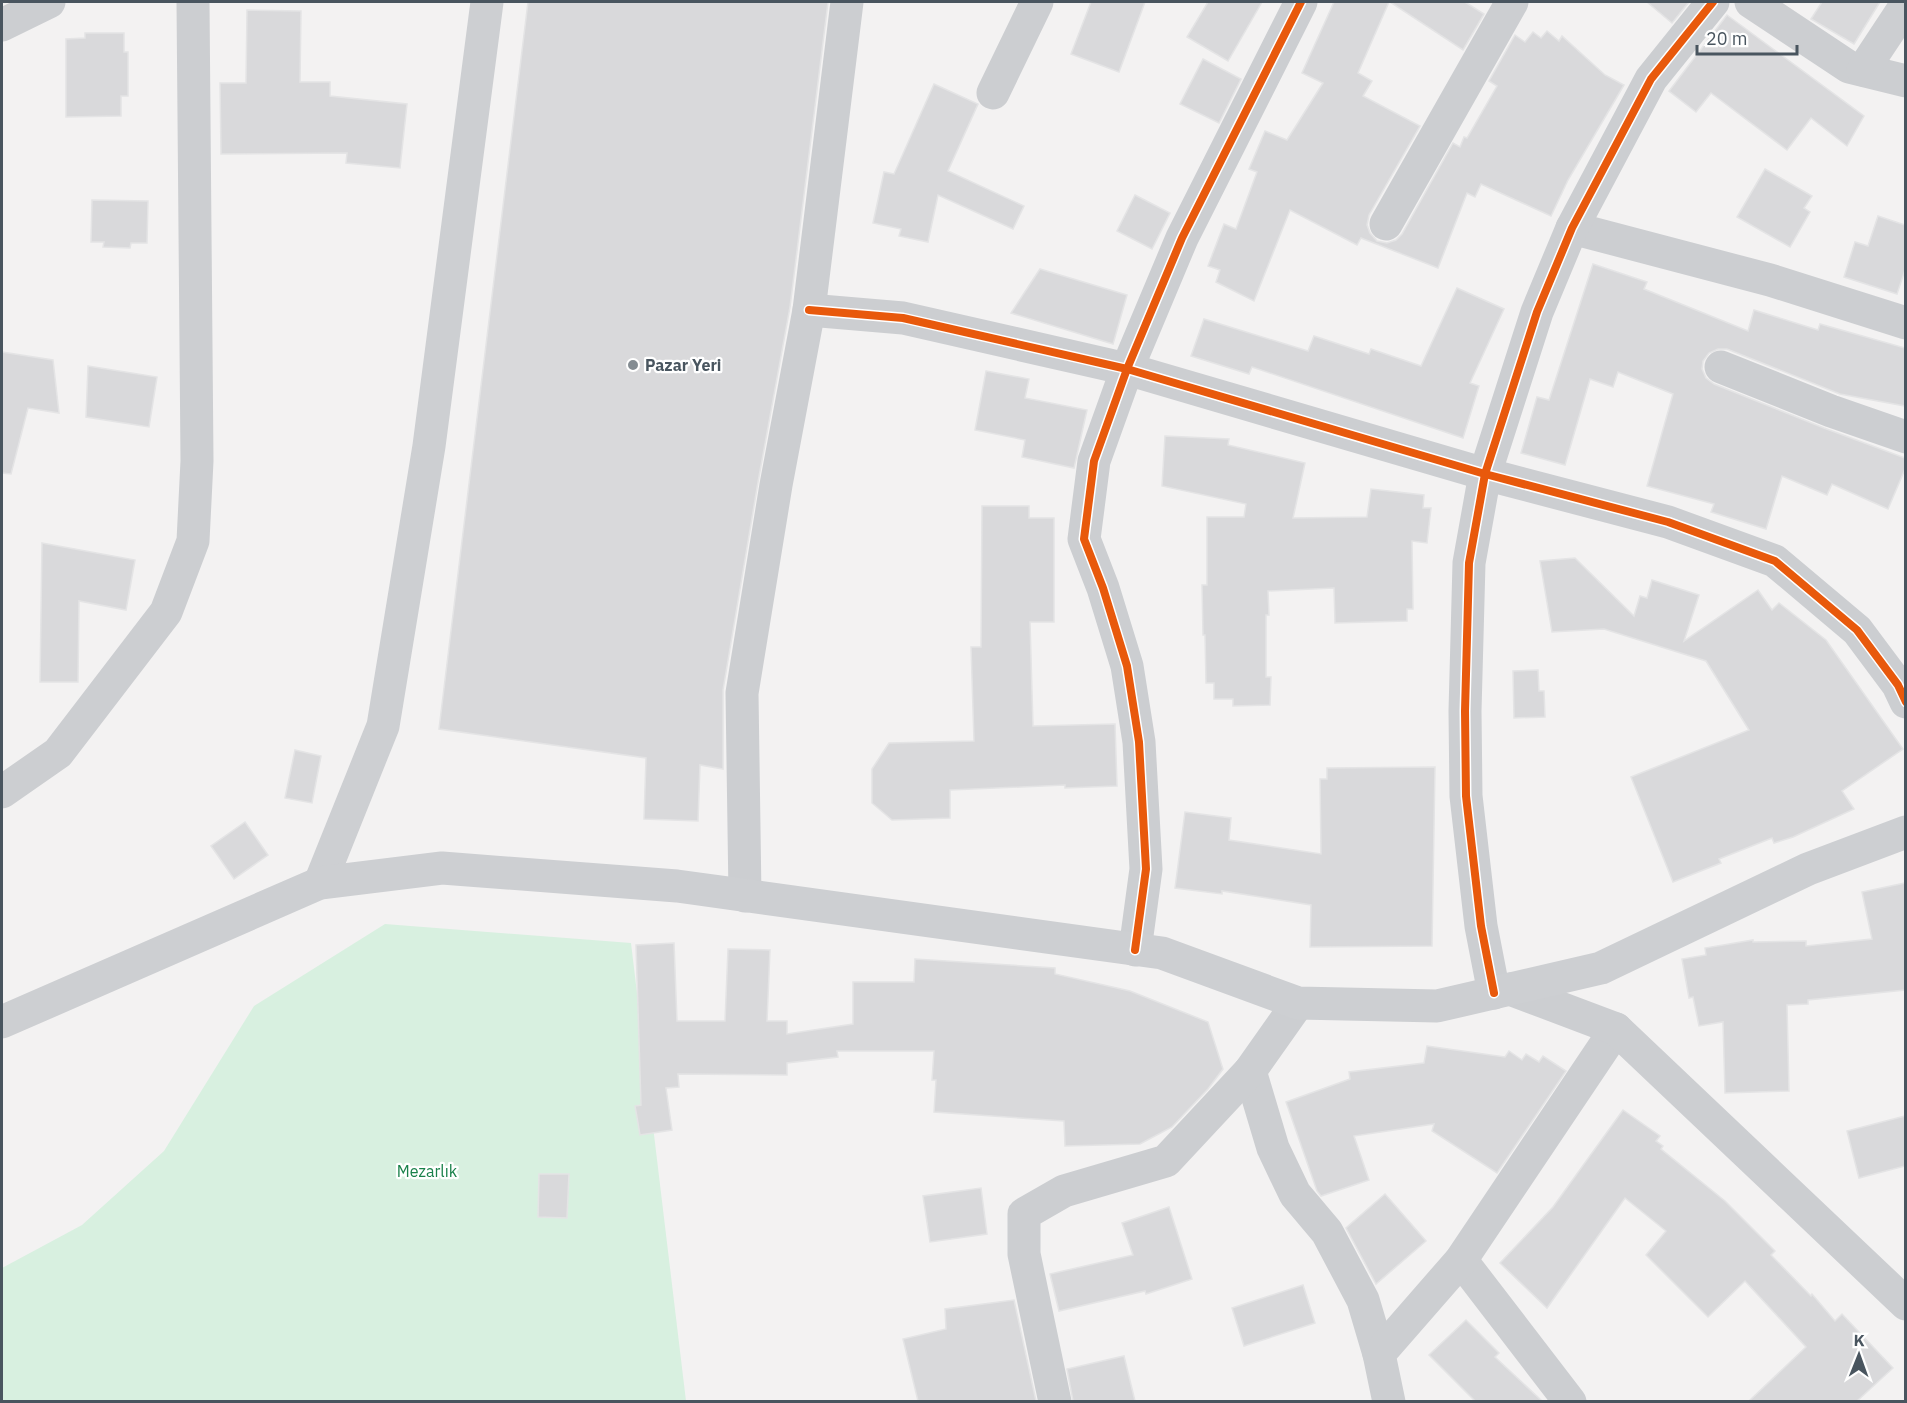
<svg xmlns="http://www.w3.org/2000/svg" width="1907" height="1403" viewBox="0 0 1907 1403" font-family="'IBM Plex Sans',sans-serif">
<rect width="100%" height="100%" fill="#f3f2f2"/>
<path fill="#d8f0e0" d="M 385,924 L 631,943 L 686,1401 L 2,1402 L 2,1268 L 82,1225 L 164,1151 L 254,1006 Z"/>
<g fill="#d9d9db" stroke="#e4e4e5" stroke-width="1.5">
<path d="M 528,2 L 828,2 L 790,307 L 758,482 L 723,690 L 723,769 L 700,765 L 698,821 L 644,819 L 646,758 L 439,729 Z"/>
<path d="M 1091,2 L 1145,2 L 1119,72 L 1071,54 Z"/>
<path d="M 1208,2 L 1262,2 L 1228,61 L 1187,37 Z"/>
<path d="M 1334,2 L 1389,2 L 1358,73 L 1372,81 L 1363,96 L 1420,126 L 1369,215 L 1367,225 L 1370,233 L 1377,241 L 1387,243 L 1396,240 L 1402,234 L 1453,143 L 1460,147 L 1464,137 L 1467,138 L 1497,86 L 1489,81 L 1515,35 L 1525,42 L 1533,32 L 1541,38 L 1547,31 L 1559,41 L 1562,36 L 1605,75 L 1624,85 L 1568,180 L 1551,216 L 1481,184 L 1475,197 L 1467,193 L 1438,268 L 1361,238 L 1357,245 L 1290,210 L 1254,301 L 1216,282 L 1220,270 L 1208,266 L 1224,224 L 1236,229 L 1257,172 L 1249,169 L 1265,131 L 1287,140 L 1323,83 L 1302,73 Z"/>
<path d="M 1390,2 L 1465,2 L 1484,14 L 1463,50 Z"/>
<path d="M 1647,2 L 1689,2 L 1672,23 Z"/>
<path d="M 1822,2 L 1880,2 L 1854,44 L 1811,19 Z"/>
<path d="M 247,10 L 301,11 L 300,82 L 330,82 L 330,96 L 407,104 L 400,168 L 346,163 L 347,153 L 221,154 L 220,83 L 246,83 Z"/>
<path d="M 1727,15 L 1864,116 L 1847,146 L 1811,118 L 1787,150 L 1711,93 L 1696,112 L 1669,91 Z"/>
<path d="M 85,33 L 124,33 L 124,52 L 128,52 L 128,96 L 121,96 L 121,116 L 66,117 L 66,39 L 85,38 Z"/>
<path d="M 1203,59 L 1241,79 L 1219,123 L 1180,104 Z"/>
<path d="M 934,84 L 978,104 L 948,171 L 1024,206 L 1013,229 L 938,195 L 928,242 L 899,236 L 901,229 L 873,223 L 884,172 L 894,174 Z"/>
<path d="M 1765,169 L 1812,196 L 1804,208 L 1810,212 L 1790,247 L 1737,217 Z"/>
<path d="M 1135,195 L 1170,213 L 1152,249 L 1117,231 Z"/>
<path d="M 92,200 L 148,201 L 147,243 L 131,243 L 130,248 L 103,247 L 104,242 L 91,242 Z"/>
<path d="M 1878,216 L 1905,225 L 1905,270 L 1897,294 L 1844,277 L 1855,242 L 1868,246 Z"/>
<path d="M 1593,264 L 1647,282 L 1644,289 L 1748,331 L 1754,310 L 1818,330 L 1820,324 L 1905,348 L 1905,406 L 1840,394 L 1727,349 L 1718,349 L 1709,353 L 1703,361 L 1702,369 L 1706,378 L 1714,384 L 1824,428 L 1905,458 L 1905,469 L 1888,509 L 1832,484 L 1827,495 L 1782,476 L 1766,529 L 1711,512 L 1714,504 L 1647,486 L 1673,394 L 1618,372 L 1613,387 L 1590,379 L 1565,465 L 1521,453 L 1537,397 L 1549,400 Z"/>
<path d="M 1040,269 L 1127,295 L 1113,344 L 1011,313 Z"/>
<path d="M 1457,288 L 1504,309 L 1470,383 L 1479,386 L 1463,438 L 1252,367 L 1249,374 L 1191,356 L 1204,319 L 1308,351 L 1314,336 L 1369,354 L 1371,349 L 1421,366 Z"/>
<path d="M 2,352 L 53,360 L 59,413 L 28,408 L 11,474 L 2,473 Z"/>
<path d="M 88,366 L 157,377 L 149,427 L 86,417 Z"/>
<path d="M 986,371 L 1029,379 L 1025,398 L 1087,410 L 1074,468 L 1022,457 L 1025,440 L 975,430 Z"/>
<path d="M 1165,436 L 1229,439 L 1228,445 L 1305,463 L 1293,518 L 1367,517 L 1371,489 L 1424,495 L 1423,508 L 1431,508 L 1427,543 L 1412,541 L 1413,609 L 1407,609 L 1407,621 L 1335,623 L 1334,588 L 1268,591 L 1269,615 L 1266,615 L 1266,677 L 1271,677 L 1270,705 L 1233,706 L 1233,699 L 1214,699 L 1214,683 L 1206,683 L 1205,635 L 1203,635 L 1202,585 L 1207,585 L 1207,517 L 1244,517 L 1246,504 L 1162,486 Z"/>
<path d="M 982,506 L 1029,506 L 1029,518 L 1054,518 L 1054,622 L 1030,622 L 1033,726 L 1115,724 L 1117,786 L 1065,788 L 1065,785 L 950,790 L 950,818 L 892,820 L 872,803 L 872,769 L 889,743 L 974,741 L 971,647 L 981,647 Z"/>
<path d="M 42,543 L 135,560 L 126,610 L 79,601 L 78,682 L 40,682 Z"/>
<path d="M 1575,558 L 1634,616 L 1640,596 L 1647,598 L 1652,580 L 1699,595 L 1684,641 L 1758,590 L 1772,610 L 1779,603 L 1826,640 L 1903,749 L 1842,791 L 1854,809 L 1793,837 L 1774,843 L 1772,838 L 1719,859 L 1721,863 L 1673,882 L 1631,777 L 1749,730 L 1706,661 L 1604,629 L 1552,632 L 1540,561 Z"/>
<path d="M 1538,670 L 1539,691 L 1544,691 L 1545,717 L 1514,718 L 1513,671 Z"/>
<path d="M 295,750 L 321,756 L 312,803 L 285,798 Z"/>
<path d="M 1435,767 L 1432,946 L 1310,947 L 1311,905 L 1222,891 L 1222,894 L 1175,888 L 1185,812 L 1231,818 L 1229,840 L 1321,854 L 1320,779 L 1327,779 L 1327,768 Z"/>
<path d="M 245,822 L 268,855 L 234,879 L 211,846 Z"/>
<path d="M 1905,883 L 1905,990 L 1808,1000 L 1808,1004 L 1787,1005 L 1789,1091 L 1725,1093 L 1723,1022 L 1699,1026 L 1693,997 L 1689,998 L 1682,959 L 1706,955 L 1705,948 L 1753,940 L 1753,942 L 1806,941 L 1806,946 L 1872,939 L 1862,892 Z"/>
<path d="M 674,943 L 677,1021 L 725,1021 L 728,949 L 770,950 L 767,1021 L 787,1021 L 787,1034 L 853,1024 L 853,982 L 914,982 L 915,959 L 1055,968 L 1055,974 L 1130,991 L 1208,1022 L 1223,1069 L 1208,1089 L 1172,1127 L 1140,1144 L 1065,1146 L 1064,1121 L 934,1112 L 936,1080 L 932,1080 L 934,1051 L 837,1051 L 838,1057 L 787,1063 L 787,1075 L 678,1074 L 679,1087 L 666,1088 L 672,1130 L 640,1135 L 635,1106 L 641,1105 L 636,945 Z"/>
<path d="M 1427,1046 L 1505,1057 L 1509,1051 L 1522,1060 L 1526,1054 L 1539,1062 L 1543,1056 L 1566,1071 L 1497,1173 L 1432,1131 L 1434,1124 L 1354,1136 L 1369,1180 L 1321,1196 L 1317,1191 L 1286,1102 L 1350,1079 L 1349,1072 L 1424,1063 Z"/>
<path d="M 1623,1110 L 1660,1136 L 1656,1141 L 1663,1146 L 1661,1149 L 1725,1201 L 1775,1251 L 1771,1255 L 1811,1296 L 1812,1294 L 1835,1321 L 1842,1314 L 1893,1368 L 1857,1401 L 1749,1401 L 1806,1347 L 1745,1281 L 1708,1317 L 1646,1255 L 1666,1231 L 1625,1198 L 1547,1308 L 1500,1263 L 1553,1207 Z"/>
<path d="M 1905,1116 L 1905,1166 L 1859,1178 L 1847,1131 Z"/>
<path d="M 539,1174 L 569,1174 L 567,1218 L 538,1217 Z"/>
<path d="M 981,1188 L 987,1234 L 930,1242 L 923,1196 Z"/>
<path d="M 1385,1194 L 1426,1241 L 1376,1284 L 1346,1228 Z"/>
<path d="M 1169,1207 L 1192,1279 L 1146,1294 L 1145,1291 L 1059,1311 L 1050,1274 L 1133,1255 L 1122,1223 Z"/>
<path d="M 1303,1285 L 1315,1323 L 1244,1346 L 1232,1308 Z"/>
<path d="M 1014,1300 L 1036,1401 L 918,1401 L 903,1339 L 946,1329 L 945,1309 Z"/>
<path d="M 1466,1320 L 1499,1353 L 1495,1357 L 1542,1401 L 1475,1401 L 1429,1355 Z"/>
<path d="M 1124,1356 L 1135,1401 L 1073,1401 L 1067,1369 Z"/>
</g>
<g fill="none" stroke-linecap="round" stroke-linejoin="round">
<g stroke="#ccced1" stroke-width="33">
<path d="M 1751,2 L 1849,67 L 1906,81"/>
<path d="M 2,25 L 49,2"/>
<path d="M 1863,70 L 1906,5"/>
<path d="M 993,93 L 1037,2"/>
<path d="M 1386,224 L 1512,2"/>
<path d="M 1572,228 L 1770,280 L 1906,323"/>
<path d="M 809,310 L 903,318 L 1127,369 L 1485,474 L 1668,522 L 1775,561 L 1857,630 L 1898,685 L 1906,702"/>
<path d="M 1721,367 L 1831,411 L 1906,437"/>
<path d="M 2,792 L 58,753 L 166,612 L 193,541 L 197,461 L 193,2"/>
<path d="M 745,896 L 742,693 L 776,485 L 809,310 L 847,2"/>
<path d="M 1135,950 L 1146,869 L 1139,742 L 1127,666 L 1103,588 L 1084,539 L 1094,461 L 1127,369 L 1182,238 L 1301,2"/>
<path d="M 1494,993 L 1481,926 L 1466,796 L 1465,711 L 1469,563 L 1485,474 L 1537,312 L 1572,228 L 1651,79 L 1713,2"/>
<path d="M 1250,1071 L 1273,1148 L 1295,1194 L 1327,1232 L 1363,1300 L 1379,1354"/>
<path d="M 1461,1260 L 1570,1402"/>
<path d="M 1055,1402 L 1024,1254 L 1024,1214 L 1064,1191 L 1166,1161 L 1250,1071 L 1298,1003"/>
<path d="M 1389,1402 L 1379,1354 L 1461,1260 L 1616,1029"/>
</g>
<path stroke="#ccced1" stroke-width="33" d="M 1510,989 L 1616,1029 L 1906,1304"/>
<g stroke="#cdcfd2" stroke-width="33">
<path d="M 320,883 L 383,726 L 429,446 L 487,2"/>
<path d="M 2,1022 L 320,883 L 442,868 L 677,886 L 1162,953 L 1298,1003 L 1437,1006 L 1601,968 L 1808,869 L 1906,832"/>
</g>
<defs>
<g id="cycleway">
<path d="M 809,310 L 903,318 L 1127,369 L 1485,474 L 1668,522 L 1775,561 L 1857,630 L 1898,685 L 1906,702"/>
<path d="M 1135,950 L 1146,869 L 1139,742 L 1127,666 L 1103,588 L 1084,539 L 1094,461 L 1127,369 L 1182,238 L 1301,2"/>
<path d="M 1494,993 L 1481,926 L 1466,796 L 1465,711 L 1469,563 L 1485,474 L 1537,312 L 1572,228 L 1651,79 L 1713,2"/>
</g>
</defs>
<use href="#cycleway" stroke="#fff" stroke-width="11"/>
<use href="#cycleway" stroke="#e8590c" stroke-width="8"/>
</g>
<circle fill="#848c92" stroke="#fff" stroke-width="2" cx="633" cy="365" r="6"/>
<g text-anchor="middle" stroke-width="4.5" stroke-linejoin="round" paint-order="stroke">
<g font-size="16" font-weight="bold" fill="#49555f" stroke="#fff" text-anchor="start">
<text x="645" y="371">Pazar Yeri</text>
</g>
<g font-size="16" fill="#19814a" stroke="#fff">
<text x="427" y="1177">Mezarlık</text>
</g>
</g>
<rect width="1907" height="1403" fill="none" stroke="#49555f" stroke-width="6"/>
<g transform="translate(1859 1355) rotate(1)" stroke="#ffffff" stroke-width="4.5" paint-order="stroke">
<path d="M0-4.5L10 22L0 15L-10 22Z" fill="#49555f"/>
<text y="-9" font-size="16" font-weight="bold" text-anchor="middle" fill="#49555f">K</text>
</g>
<path d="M1697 45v9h100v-9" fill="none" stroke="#49555f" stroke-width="3"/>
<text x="1706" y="45" font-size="18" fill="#49555f" stroke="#ffffff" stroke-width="4.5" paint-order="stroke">20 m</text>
</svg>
